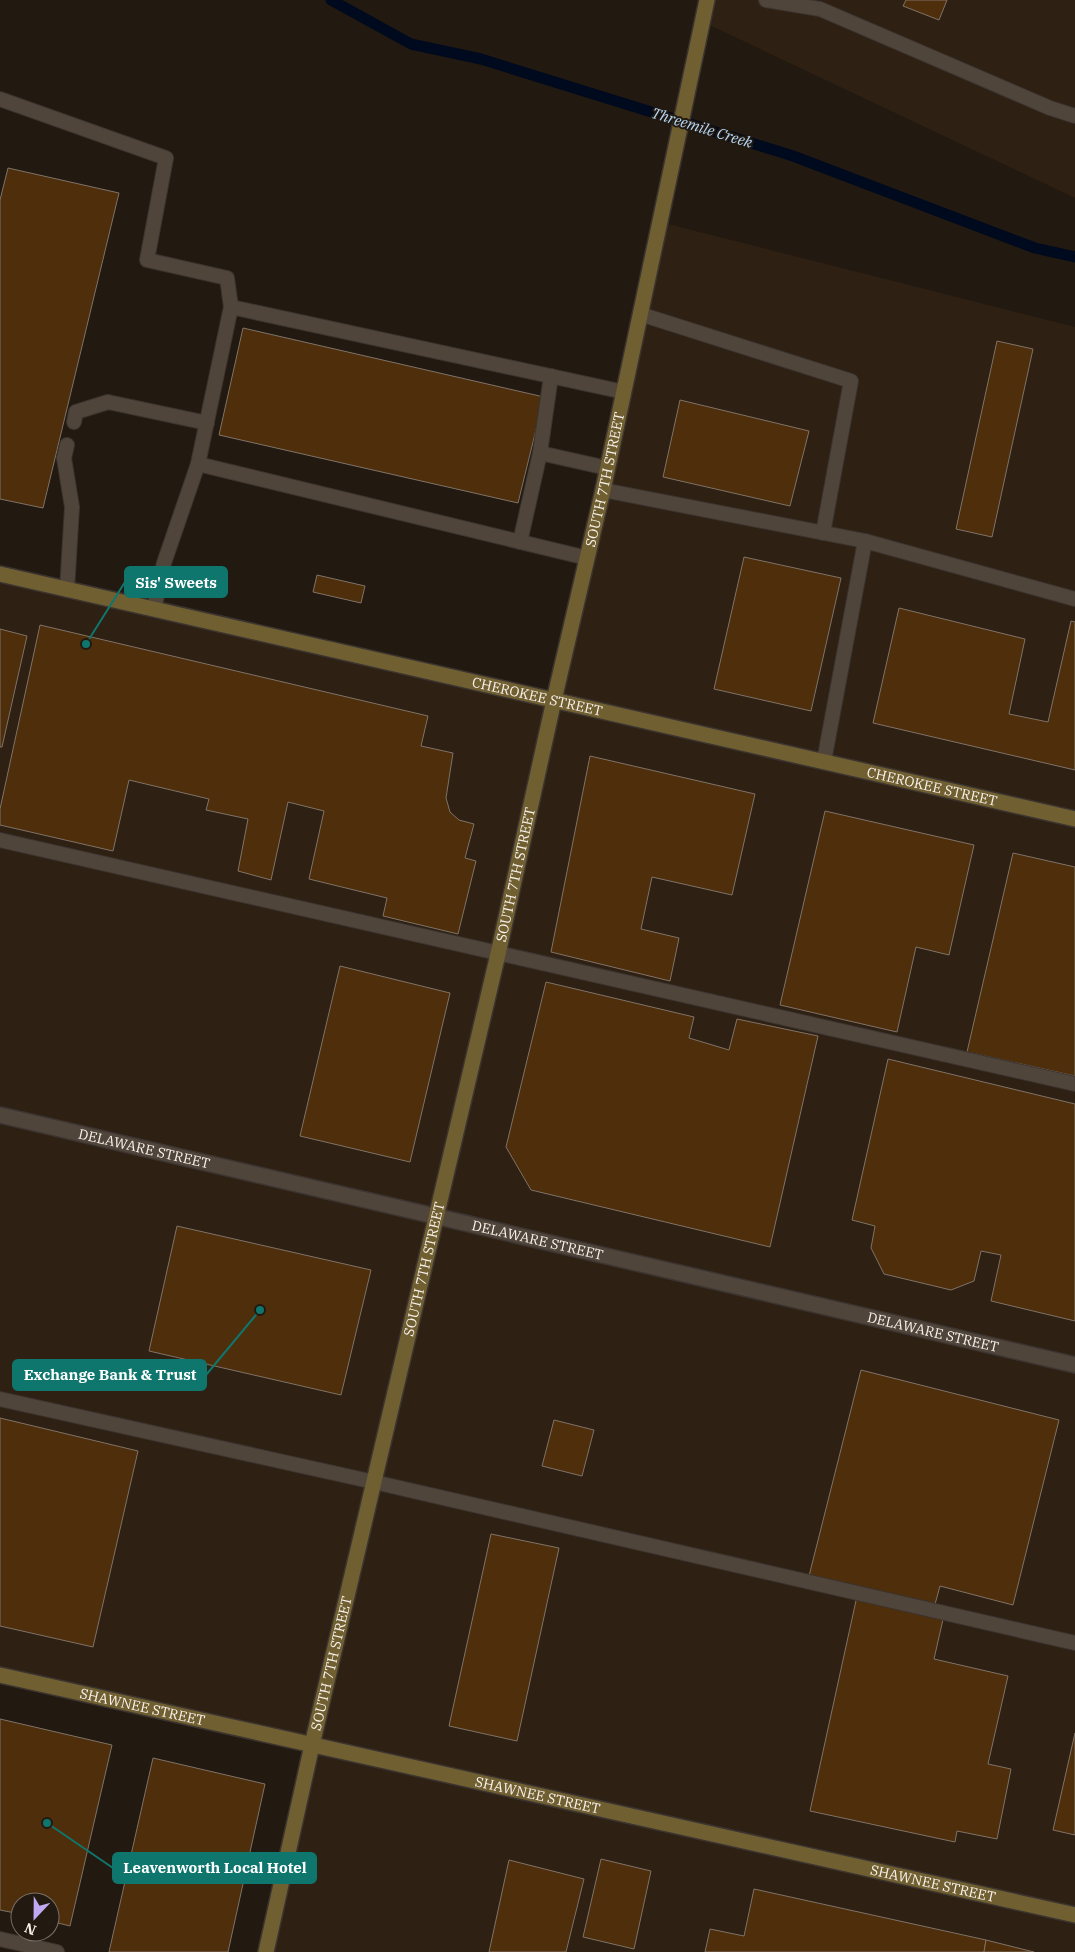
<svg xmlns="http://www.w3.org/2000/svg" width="1075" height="1952" viewBox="0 0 1075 1952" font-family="'IBM Plex Serif',serif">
<rect width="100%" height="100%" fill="#221910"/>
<g fill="#2e2012">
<path d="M 707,0 L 1075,0 L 1075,198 L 703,22 Z"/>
<path d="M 660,222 L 1075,327 L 1075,1952 L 266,1952 L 312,1745 L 0,1675 L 0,572 L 554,699 Z"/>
</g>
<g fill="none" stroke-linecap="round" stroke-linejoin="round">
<path stroke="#000a1e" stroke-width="11" d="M 331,0 L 411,44 L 481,59 L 793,156 L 1035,248 L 1075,257"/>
</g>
<g fill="#4e2e0b" stroke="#7f7368">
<path d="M 906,0 L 947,0 L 939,20 L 903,6 Z"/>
<path d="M 8,168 L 119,193 L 43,508 L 0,499 L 0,200 Z"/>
<path d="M 243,328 L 544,397 L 518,503 L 219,435 Z"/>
<path d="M 997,341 L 1033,349 L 992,537 L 956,529 Z"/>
<path d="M 680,400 L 809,431 L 790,506 L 663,477 Z"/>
<path d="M 744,557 L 841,578 L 811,711 L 714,689 Z"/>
<path d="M 317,575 L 365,586 L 361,603 L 313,592 Z"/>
<path d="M 899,608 L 1025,639 L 1009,714 L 1048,722 L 1071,621 L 1075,622 L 1075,770 L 873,723 Z"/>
<path d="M 40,625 L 428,716 L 421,746 L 453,753 L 446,798 L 450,812 L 459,820 L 474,824 L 465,858 L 476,861 L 458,934 L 383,916 L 387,898 L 309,879 L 324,811 L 288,802 L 271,880 L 238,871 L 248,819 L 206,810 L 209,799 L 129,780 L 113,851 L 0,825 L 0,809 Z"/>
<path d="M 0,629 L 27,636 L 2,747 L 0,747 Z"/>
<path d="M 590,756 L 755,794 L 732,895 L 652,877 L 641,929 L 679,938 L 670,981 L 551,952 Z"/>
<path d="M 825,811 L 974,845 L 949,955 L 916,947 L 897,1032 L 780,1005 Z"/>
<path d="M 1013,853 L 1075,867 L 1075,1076 L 967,1052 Z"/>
<path d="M 340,966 L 450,993 L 410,1162 L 300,1136 Z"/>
<path d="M 546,982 L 694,1017 L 689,1038 L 729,1050 L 737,1019 L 818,1036 L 770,1247 L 531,1190 L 506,1147 Z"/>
<path d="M 888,1059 L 1075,1104 L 1075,1321 L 991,1301 L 1001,1255 L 981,1251 L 974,1281 L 951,1290 L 884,1274 L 871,1248 L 875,1226 L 852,1220 Z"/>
<path d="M 177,1226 L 371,1270 L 341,1395 L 149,1351 Z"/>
<path d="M 861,1370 L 1059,1420 L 1013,1605 L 940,1586 L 934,1608 L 809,1576 Z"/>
<path d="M 0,1418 L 138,1451 L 93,1647 L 0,1626 Z"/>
<path d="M 554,1420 L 594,1430 L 582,1476 L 542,1466 Z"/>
<path d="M 491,1534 L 559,1548 L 517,1741 L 449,1726 Z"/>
<path d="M 857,1596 L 944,1615 L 934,1659 L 1008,1676 L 988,1764 L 1011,1769 L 997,1839 L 957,1831 L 955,1842 L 810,1811 Z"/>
<path d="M 0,1719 L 112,1745 L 70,1926 L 50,1921 L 50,1902 L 20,1902 L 20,1914 L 0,1910 Z"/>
<path d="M 1075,1733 L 1075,1835 L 1053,1830 Z"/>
<path d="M 153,1758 L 265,1784 L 228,1952 L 109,1952 Z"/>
<path d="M 601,1859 L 651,1871 L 634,1949 L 583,1937 Z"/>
<path d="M 509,1860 L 584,1879 L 566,1952 L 489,1952 Z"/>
<path d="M 754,1889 L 986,1940 L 984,1952 L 705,1952 L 710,1929 L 744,1936 Z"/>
<path d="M 986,1940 L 1034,1952 L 984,1952 Z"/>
</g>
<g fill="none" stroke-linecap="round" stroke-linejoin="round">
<defs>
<g id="lane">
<path d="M 766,0 L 820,9 L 1050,108 L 1075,116"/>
<path d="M 0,99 L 166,158 L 147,260 L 227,278 L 231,307"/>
<path d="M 640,314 L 851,381 L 823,533"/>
<path d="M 74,422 L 76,412 L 108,402 L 207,423"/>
<path d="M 540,453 L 551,376"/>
<path d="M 603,490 L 865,541 L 824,761"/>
<path d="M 865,541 L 1075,599"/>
<path d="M 520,542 L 540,453 L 607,468"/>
<path d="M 587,558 L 198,464 L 231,307 L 624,392"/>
<path d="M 67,590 L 72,507 L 64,458 L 67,445"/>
<path d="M 154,609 L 164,563 L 198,464"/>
<path d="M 0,840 L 1075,1084"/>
<path d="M 0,1399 L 374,1482 L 1075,1643"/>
<path d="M 0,1939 L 57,1952"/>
</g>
<g id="street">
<path id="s1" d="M 0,1115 L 1075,1365"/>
</g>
<g id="secondary">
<path id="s2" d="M 0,574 L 1075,819"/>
<path id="s3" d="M 0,1675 L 1075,1915"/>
<path id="s4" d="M 266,1952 L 312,1745 L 498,954 L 554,700 L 603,490 L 707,0"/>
</g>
</defs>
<use href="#lane" stroke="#3b3430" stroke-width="16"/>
<use href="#street" stroke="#3b3430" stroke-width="18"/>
<use href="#secondary" stroke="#3b3430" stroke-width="18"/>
<use href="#lane" stroke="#50453b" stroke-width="14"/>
<use href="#street" stroke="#50453b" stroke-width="15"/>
<use href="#secondary" stroke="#705f31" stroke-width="15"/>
</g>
<g text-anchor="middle" stroke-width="4" stroke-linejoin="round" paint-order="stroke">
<g font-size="14" fill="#f9f2ec" stroke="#221910">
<text dy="5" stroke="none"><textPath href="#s4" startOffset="1511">SOUTH 7TH STREET</textPath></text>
<text dy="5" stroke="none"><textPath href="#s2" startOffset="551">CHEROKEE STREET</textPath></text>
<text dy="5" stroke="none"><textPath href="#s2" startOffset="956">CHEROKEE STREET</textPath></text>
<text dy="5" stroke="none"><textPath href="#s4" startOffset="1106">SOUTH 7TH STREET</textPath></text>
<text dy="5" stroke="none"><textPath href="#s1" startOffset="148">DELAWARE STREET</textPath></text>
<text dy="5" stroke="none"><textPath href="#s1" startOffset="552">DELAWARE STREET</textPath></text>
<text dy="5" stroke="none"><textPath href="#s4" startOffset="701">SOUTH 7TH STREET</textPath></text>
<text dy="5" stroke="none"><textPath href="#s1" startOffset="958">DELAWARE STREET</textPath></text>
<text dy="5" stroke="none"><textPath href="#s4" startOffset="296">SOUTH 7TH STREET</textPath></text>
<text dy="5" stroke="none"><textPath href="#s3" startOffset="146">SHAWNEE STREET</textPath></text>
<text dy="5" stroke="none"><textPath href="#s3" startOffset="551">SHAWNEE STREET</textPath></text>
<text dy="5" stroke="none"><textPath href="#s3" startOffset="956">SHAWNEE STREET</textPath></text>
</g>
<g font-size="15" font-style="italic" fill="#b6d8f9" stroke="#221910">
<text transform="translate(702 128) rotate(17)" y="5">Threemile Creek</text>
</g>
</g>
<path fill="none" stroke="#0f766e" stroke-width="2" d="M86 644L125 582M260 1310L206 1375M47 1823L113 1868"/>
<g fill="#0f766e" stroke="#221910" stroke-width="2">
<circle cx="86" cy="644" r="5"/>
<circle cx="260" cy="1310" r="5"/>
<circle cx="47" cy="1823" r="5"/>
</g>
<g fill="#0f766e" stroke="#0f766e" stroke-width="2">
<rect x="125" y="567" width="102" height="30" rx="5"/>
<rect x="13" y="1360" width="193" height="30" rx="5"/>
<rect x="113" y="1853" width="203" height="30" rx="5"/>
</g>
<g font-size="15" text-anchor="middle" font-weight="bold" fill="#fff">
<text x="176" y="588">Sis' Sweets</text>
<text x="110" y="1380">Exchange Bank &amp; Trust</text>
<text x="215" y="1873">Leavenworth Local Hotel</text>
</g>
<g transform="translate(35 1917) rotate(202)"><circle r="24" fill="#221910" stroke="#787068"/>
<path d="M0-4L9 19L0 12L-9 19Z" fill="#c1a8f3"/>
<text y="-8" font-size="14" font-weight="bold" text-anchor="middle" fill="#f9f2ec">N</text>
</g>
</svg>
